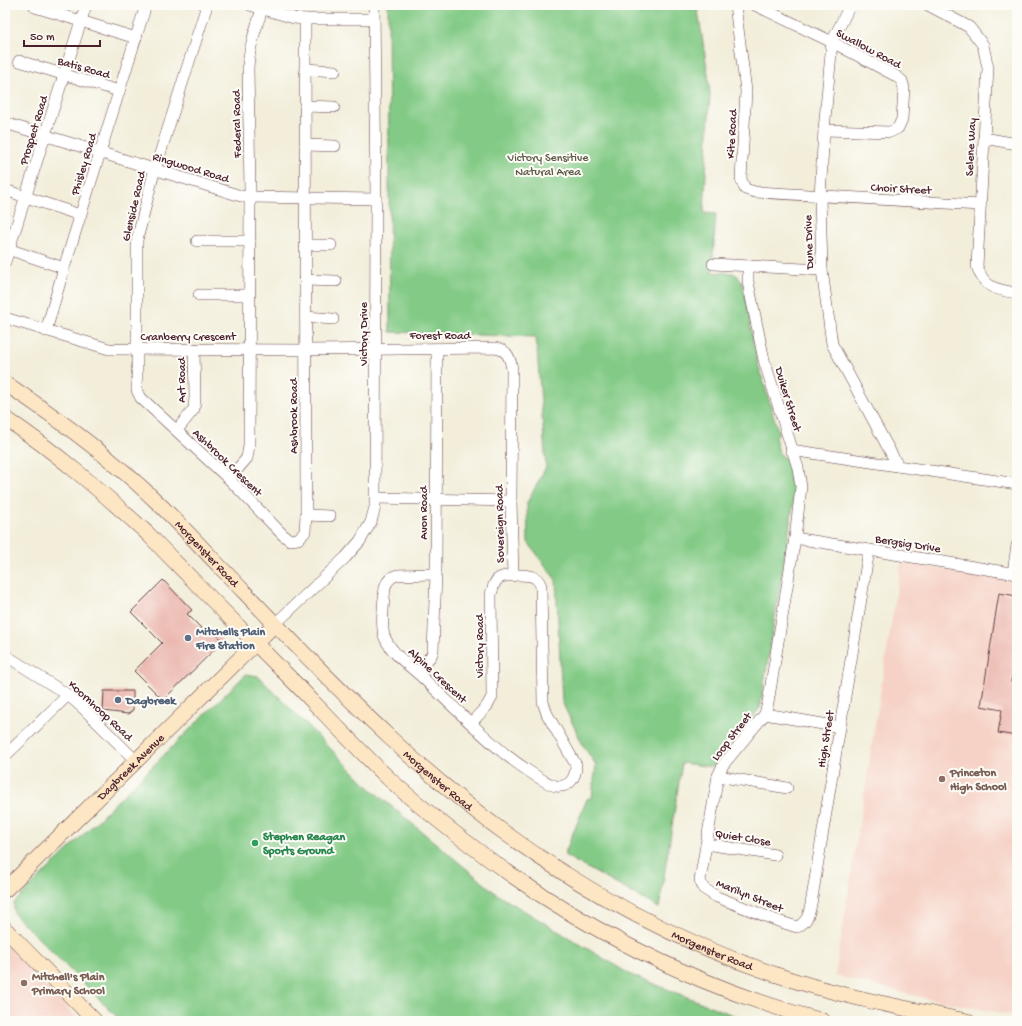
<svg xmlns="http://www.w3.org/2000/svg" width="1022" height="1026" viewBox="0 0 1022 1026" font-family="'Gochi Hand',sans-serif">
<rect width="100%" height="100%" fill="#fdfcf7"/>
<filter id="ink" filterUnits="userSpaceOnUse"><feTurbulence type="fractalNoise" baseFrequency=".025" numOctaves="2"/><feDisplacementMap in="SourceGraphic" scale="8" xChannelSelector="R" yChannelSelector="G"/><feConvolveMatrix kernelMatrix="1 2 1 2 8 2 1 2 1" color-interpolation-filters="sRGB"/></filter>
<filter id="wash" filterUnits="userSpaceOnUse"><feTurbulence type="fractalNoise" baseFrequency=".012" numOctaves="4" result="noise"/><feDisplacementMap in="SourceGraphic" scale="16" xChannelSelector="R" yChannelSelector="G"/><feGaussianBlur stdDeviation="0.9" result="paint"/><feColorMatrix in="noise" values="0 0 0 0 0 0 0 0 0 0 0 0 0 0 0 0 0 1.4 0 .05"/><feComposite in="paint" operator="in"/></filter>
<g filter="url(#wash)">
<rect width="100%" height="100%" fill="#f2eeda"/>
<g fill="#f6d1c5">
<path d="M 901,563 L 1017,581 L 1017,1016 L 924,998 L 835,976 Z"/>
<path d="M 5,944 L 80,1021 L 5,1021 Z"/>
</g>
<g fill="#82ca85" stroke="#667458">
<path d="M 388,5 L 697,5 L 708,74 L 710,95 L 704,213 L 716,214 L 712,272 L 733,273 L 739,277 L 743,285 L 756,357 L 779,434 L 775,437 L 779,453 L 788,461 L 796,488 L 760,708 L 712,767 L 682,763 L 659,908 L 564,855 L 587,799 L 592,797 L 596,765 L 584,747 L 562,702 L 556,580 L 528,542 L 527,503 L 546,467 L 536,337 L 390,332 Z"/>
<path d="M 246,674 L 258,676 L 373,791 L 498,895 L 631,975 L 748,1021 L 121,1021 L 14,914 L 14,903 Z"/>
</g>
<g id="blocks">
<g fill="#eab4aa">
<path d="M 163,580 L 192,610 L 187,614 L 207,634 L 212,630 L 223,641 L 163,700 L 134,671 L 162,643 L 131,612 Z"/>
<path d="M 999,593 L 1017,596 L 1017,645 L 1011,682 L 1017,683 L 1017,736 L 998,733 L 1002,710 L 981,706 Z"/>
<path d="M 104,691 L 133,691 L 133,710 L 128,714 L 103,711 Z"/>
</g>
</g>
</g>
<g filter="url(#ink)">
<use href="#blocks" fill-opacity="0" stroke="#633e45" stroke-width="1"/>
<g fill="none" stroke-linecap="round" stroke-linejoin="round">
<defs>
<g id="street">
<path d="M 207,5 L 153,176 L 137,240 L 137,390 L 141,398 L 229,479 L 283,535 L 290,540 L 298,539 L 305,532 L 306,515 L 330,516"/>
<path d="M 250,5 L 294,18 L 305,19 L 374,19"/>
<path d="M 735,5 L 746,91 L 741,179 L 745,189 L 755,192 L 980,205"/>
<path d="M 755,5 L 832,42 L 896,76 L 902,81 L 904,88 L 902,119 L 898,128 L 890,132 L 824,130"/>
<path d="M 850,5 L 832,42 L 824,130 L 820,196 L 822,270 L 832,344 L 898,466"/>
<path d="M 928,5 L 969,27 L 983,45 L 988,68 L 977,266 C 983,288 997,290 1017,293"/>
<path d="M 35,7 L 136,38"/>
<path d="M 305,19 L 306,515"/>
<path d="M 19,61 L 119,91"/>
<path d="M 305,69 L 335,71"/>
<path d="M 305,106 L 334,107"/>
<path d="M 5,123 L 241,196 L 250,197 L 376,199"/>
<path d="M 984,138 L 1017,144"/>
<path d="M 305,145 L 335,146"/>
<path d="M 5,190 L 80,215"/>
<path d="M 197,241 L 250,241"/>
<path d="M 305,245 L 331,245"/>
<path d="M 5,248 L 64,268"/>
<path d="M 5,262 L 86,5"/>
<path d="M 713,264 L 822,270"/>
<path d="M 748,266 L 748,282 L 764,360 L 798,468 L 801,487 L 795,538 L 768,703 L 765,714 L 723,765 L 718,776 L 700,880 L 703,888 L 717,897 L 778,921 L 797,927 C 807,922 809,915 811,904 L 869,550"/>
<path d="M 305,280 L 336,281"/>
<path d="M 199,295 L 250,295"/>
<path d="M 306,317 L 333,319"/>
<path d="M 5,318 L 109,349 L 306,350 L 494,348 C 507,349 510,357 512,369 L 511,501 L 513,576"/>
<path d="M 46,331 L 64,268 L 146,5"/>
<path d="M 177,430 L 194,409 L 195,397 L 194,349"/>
<path d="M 791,450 L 1017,484"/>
<path d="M 229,479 L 247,458 L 249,446 L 250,191 L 248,68 C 249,47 256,28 262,9"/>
<path d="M 376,498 L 511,501"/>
<path d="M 795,538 L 1017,574"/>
<path d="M 1013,573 L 1017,545"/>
<path d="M 436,574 L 397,575 C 390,577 387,581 385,587 C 384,599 380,628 385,638 C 392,654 410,666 422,677 C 450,703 476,730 505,754 C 514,761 545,784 556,786 C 570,788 576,777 576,765 L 547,714 L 543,702 L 541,586 C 540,583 539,580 535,578 C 529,574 503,574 498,579 C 493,583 493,589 491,594 L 492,697 L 487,706 L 471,723"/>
<path d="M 275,624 L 346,557 L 360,541 L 371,522 L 375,507 L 376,199 L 374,5"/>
<path d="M 5,655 L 68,695 L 83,708 L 136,761"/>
<path d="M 417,672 L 431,656 L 433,651 L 436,574 L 437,349"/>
<path d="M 765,714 L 840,727"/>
<path d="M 5,756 L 68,695"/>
<path d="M 718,776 L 787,788"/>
<path d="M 706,844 L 775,855"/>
</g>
<g id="secondary">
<path id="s1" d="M 5,383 C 59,419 112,458 158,503 C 181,525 203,549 224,571 C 278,627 331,683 387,735 C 500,841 630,926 777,975 C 839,996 903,1008 967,1021"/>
<path d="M 5,418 C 56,452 102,492 147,533 C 195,583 244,632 293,681 C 324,713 354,745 385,775 C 409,798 435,818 461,838 C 568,921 691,986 823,1021"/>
<path id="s2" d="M 5,890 L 275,624"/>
<path d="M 5,929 L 95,1021"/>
</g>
</defs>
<use href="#street" stroke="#633e45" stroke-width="12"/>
<use href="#secondary" stroke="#633e45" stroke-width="16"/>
<use href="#street" stroke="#fff" stroke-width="11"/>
<use href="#secondary" stroke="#fce6c4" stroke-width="15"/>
</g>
</g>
<g fill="#5c6f8a" stroke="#fdfcf7" stroke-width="1.5">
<circle cx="188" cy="638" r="4"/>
<circle cx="118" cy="700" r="4"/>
</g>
<g fill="#8d6e63" stroke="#fdfcf7" stroke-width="1.5">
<circle cx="942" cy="779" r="4"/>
<circle cx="24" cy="983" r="4"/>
</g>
<circle fill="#2e9e5b" stroke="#fdfcf7" stroke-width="1.5" cx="255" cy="843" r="4"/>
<g text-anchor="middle" stroke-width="4" stroke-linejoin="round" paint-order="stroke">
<g font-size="12" fill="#4a1f2b" stroke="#fdfcf7">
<text transform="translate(869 48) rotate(28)" y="4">Swallow Road</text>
<text transform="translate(84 67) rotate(16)" y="4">Batis Road</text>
<text transform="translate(236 124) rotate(-91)" y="4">Federal Road</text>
<text transform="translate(33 130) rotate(-73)" y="4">Prospect Road</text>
<text transform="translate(731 134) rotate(-87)" y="4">Kite Road</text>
<text transform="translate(970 147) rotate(-87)" y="4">Selene Way</text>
<text transform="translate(83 164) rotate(-73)" y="4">Phisley Road</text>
<text transform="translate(191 167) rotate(17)" y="4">Ringwood Road</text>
<text transform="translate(901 188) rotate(3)" y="4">Choir Street</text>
<text transform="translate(133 206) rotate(-77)" y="4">Glenside Road</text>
<text transform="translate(808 242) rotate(-92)" y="4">Dune Drive</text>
<text transform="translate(363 334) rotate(-90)" y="4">Victory Drive</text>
<text x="440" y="339">Forest Road</text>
<text x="188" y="340">Cranberry Crescent</text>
<text transform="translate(181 380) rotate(-90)" y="4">Art Road</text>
<text transform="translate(789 399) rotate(73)" y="4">Duiker Street</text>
<text transform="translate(293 416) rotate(-90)" y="4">Ashbrook Road</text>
<text transform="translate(228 462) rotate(44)" y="4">Ashbrook Crescent</text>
<text transform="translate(423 513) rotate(-90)" y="4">Avon Road</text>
<text transform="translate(499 524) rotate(-91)" y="4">Sovereign Road</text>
<text transform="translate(908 543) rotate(9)" y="4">Bergsig Drive</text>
<text dy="4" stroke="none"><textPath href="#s1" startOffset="265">Morgenster Road</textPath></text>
<text transform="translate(479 646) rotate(-90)" y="4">Victory Road</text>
<text transform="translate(438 675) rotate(43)" y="4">Alpine Crescent</text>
<text transform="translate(101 710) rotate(43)" y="4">Koornhoop Road</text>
<text transform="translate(731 736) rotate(-52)" y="4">Loop Street</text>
<text transform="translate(825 739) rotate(-81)" y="4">High Street</text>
<text dy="4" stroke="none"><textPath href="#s2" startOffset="176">Dagbreek Avenue</textPath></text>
<text dy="4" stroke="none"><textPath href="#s1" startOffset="589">Morgenster Road</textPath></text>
<text transform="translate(743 837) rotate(9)" y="4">Quiet Close</text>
<text transform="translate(750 895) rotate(22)" y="4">Marilyn Street</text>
<text dy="4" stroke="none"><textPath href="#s1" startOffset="913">Morgenster Road</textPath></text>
</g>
<g font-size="12" fill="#5e5b4a" stroke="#fdfcf7">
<text x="548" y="161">Victory Sensitive<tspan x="548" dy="14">Natural Area</tspan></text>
</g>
<g font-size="12" font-weight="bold" fill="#4e5e75" stroke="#fdfcf7" text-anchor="start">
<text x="196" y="635">Mitchells Plain<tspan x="196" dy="14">Fire Station</tspan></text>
<text x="126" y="704">Dagbreek</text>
</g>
<g font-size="12" font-weight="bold" fill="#785e54" stroke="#fdfcf7" text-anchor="start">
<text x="950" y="776">Princeton<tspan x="950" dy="14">High School</tspan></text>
<text x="32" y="980">Mitchell's Plain<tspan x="32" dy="14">Primary School</tspan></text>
</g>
<g font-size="12" font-weight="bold" fill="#27864d" stroke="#fdfcf7" text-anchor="start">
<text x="263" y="840">Stephen Reagan<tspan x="263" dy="14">Sports Ground</tspan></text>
</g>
</g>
<rect width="1022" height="1026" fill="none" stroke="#fdfcf7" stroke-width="20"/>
<path d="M24 40v6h76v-6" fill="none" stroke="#4a1f2b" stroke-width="2"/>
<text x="30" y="40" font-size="12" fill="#4a1f2b" stroke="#fdfcf7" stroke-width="3" paint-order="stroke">50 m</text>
</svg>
